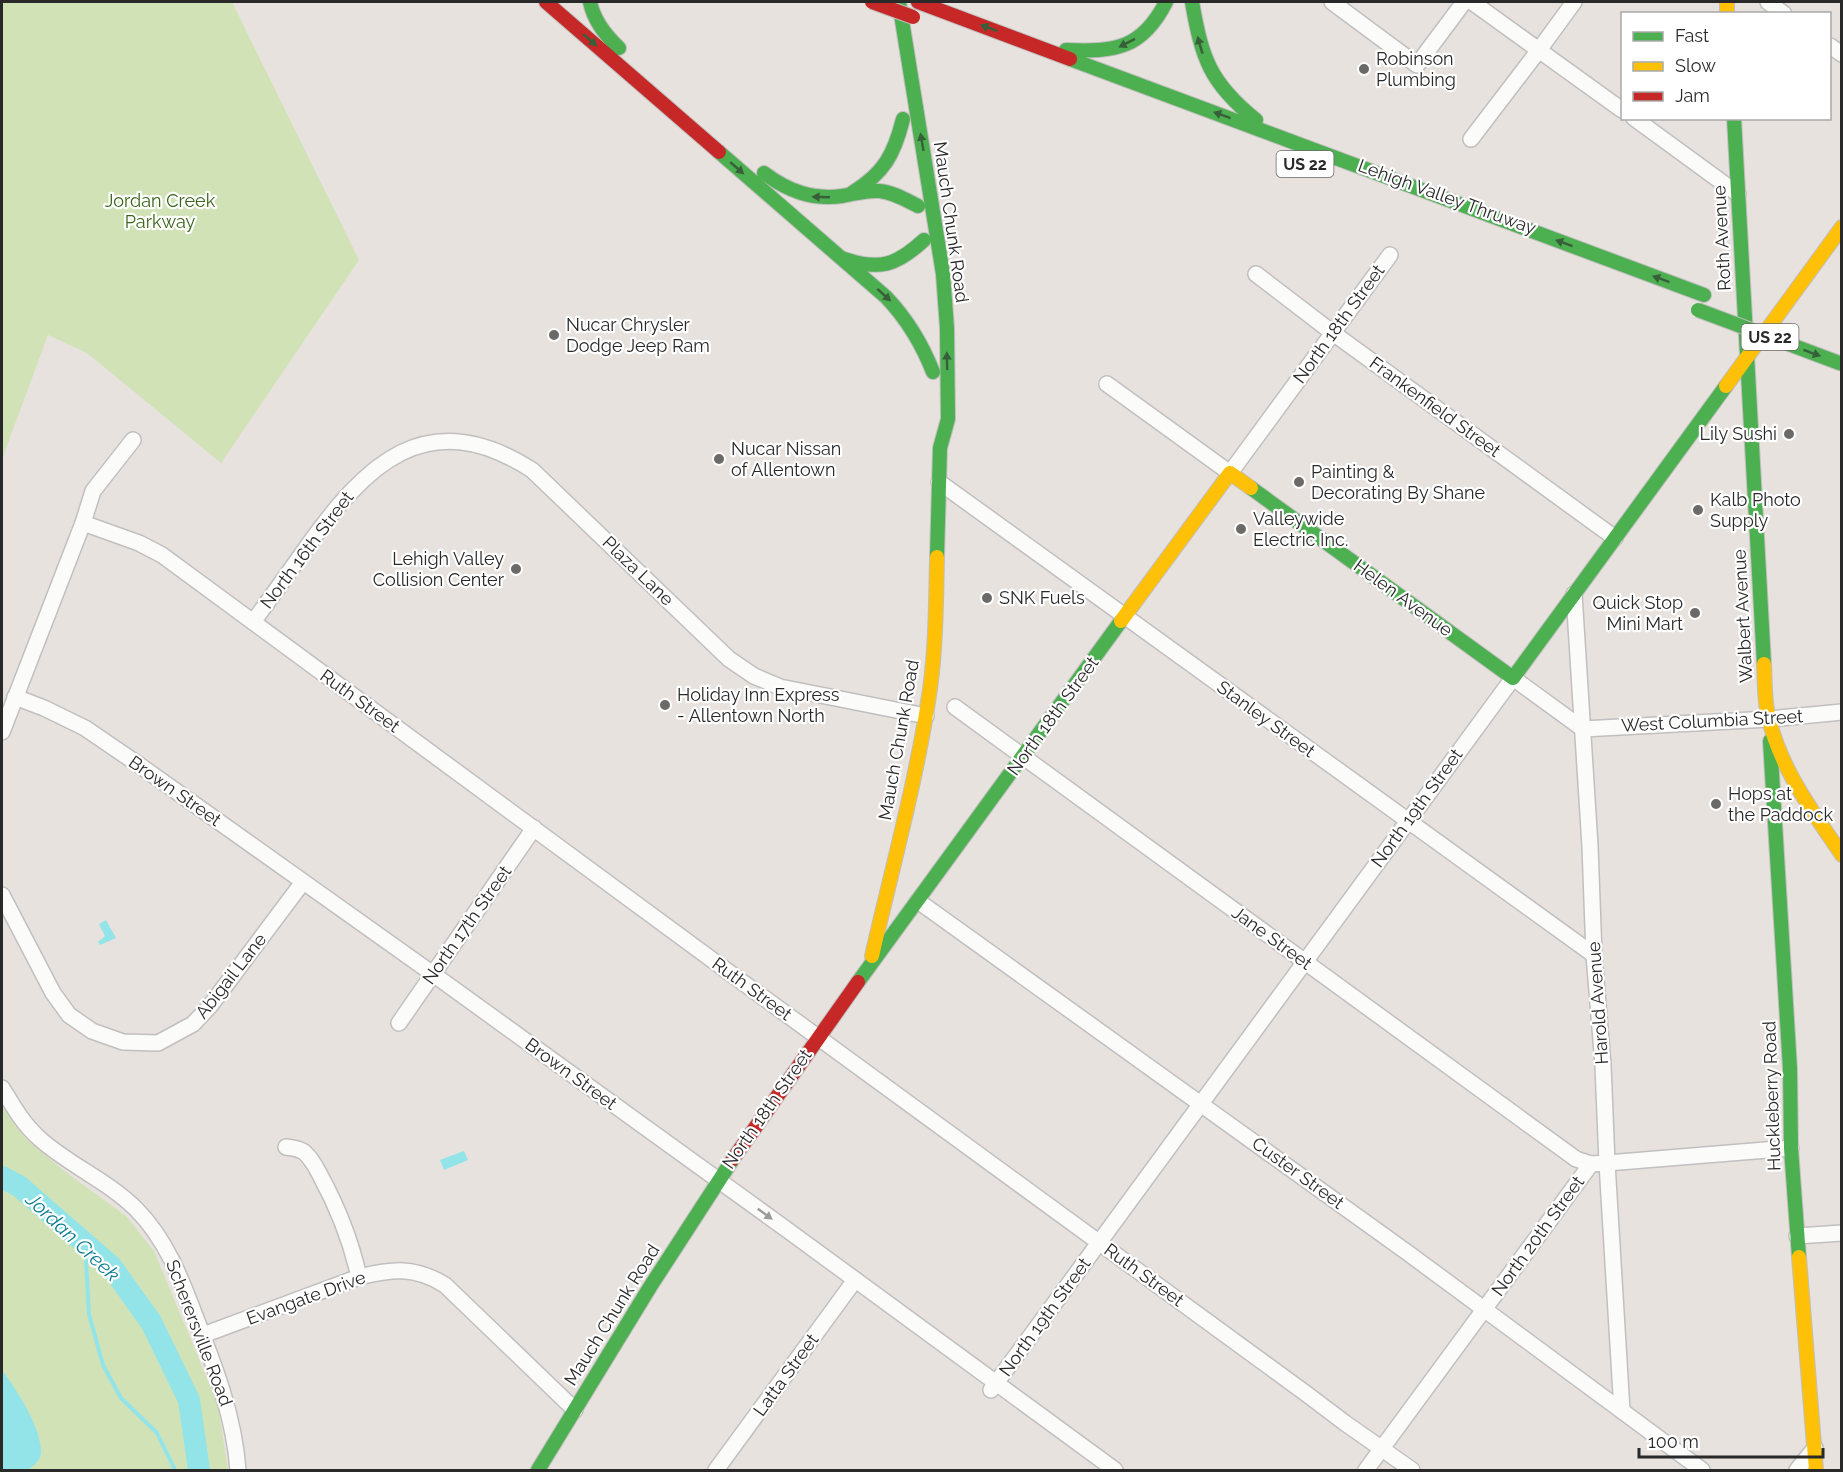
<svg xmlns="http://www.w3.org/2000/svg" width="1843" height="1472" viewBox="0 0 1843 1472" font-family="Raleway,sans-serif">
<rect width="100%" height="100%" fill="#e7e2de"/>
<g fill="#d1e2b7">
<path d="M 2,2 L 232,2 L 359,260 L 221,463 L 87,353 L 48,335 L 2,459 Z"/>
<path d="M 2,1106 L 26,1139 L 64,1171 L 126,1216 L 154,1251 L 218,1405 L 228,1470 L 2,1470 Z"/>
</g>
<g fill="#92e4e9">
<path d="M 106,920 L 116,938 L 100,945 L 98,942 L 105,936 L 99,924 Z"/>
<path d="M 464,1151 L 468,1160 L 444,1170 L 440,1160 Z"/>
<path d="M 2,1370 C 16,1389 40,1425 41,1450 C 42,1457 36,1465 29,1469 C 22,1472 10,1471 2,1470 Z"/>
</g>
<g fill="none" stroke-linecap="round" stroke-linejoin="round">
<path stroke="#92e4e9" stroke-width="4" d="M 85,1244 L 89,1314 L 103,1365 L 121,1398 L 157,1433 L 175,1470"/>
<path stroke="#92e4e9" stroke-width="22" d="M 2,1177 L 19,1186 L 111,1266 L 151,1322 L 189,1400 L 199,1470"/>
<defs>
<g id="street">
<path d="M 1332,2 L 1417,65 L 1464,2"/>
<path d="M 1472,2 L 1622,110"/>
<path d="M 1768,2 L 1784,14"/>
<path d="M 1830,46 L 1842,54"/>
<path d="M 1634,118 L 1738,194"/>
<path d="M 1471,139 L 1539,50 L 1574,2"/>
<path d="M 1256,274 L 1333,333 L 1615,538"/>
<path d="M 1107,384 L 1230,473 L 1390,255"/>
<path d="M 939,482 L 1594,955"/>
<path d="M 83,523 L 139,543 L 162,555 L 745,984 L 1308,1395 L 1345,1423 L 1412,1470"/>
<path d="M 1574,594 L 1590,846 L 1594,955 L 1603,1065 L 1607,1163 L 1622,1411"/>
<path d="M 253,622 C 270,599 287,575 304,551 C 365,465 426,402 532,470 L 729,659 L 754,676 L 780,687 L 926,716"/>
<path d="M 15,697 L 44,708 L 85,728 L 142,767 L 433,974 L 786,1229 L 1115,1470"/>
<path d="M 955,707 L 1576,1159 L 1591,1164 L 1607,1163 L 1791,1148"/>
<path d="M 2,732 L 83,523 L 93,491 L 133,440"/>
<path d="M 2,895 L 53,993 L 69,1015 L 92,1031 L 123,1042 L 158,1043 L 193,1024 L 210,1006 L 303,882"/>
<path d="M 918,901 L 1408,1253 L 1702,1470"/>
<path d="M 399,1023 L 534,828"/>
<path d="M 2,1088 C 13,1106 23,1124 40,1139 C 69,1165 108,1181 136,1209 C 167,1240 182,1281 197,1321 C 216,1370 234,1417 238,1470"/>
<path d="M 286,1147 C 292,1148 298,1148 304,1152 C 311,1158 316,1167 320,1175 C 338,1208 351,1241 359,1277"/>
<path d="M 1797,1236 L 1842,1233"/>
<path d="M 203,1335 L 359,1277 C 393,1269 414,1266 445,1285 L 575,1410"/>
<path d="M 991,1390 L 1513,678 L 1583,729 L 1769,719 L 1842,712"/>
<path d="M 716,1470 L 855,1280"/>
<path d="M 1366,1470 L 1591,1164"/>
<path d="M 1797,1470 L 1815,1448"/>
</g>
<g id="fast">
<path d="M 590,2 C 594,21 605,35 619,48"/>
<path d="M 899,2 L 943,274 L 947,328 L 948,419 L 940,448 L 937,557"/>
<path d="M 1192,2 C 1202,59 1210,83 1256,120"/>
<path d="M 1066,50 C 1115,52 1142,49 1166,2"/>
<path d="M 1070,59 L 1704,295"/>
<path d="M 1734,118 L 1764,664"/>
<path d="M 719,152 L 886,297 C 907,319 922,344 933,372"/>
<path d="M 764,173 C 788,191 812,200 842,196 C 854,194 866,190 879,191 C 893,192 906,200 918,206"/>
<path d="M 852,193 C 884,173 894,155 903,119"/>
<path d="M 844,259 C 880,271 897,265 924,240"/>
<path d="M 1251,488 L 1513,678 L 1726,386"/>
<path d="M 1770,741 L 1790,1069 L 1791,1148 L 1799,1257"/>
<path d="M 858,982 L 1121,621"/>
<path d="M 538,1470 L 650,1287 L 733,1159"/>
</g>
<g id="slow">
<path d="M 1727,2 L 1727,14"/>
<path d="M 1726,386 L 1842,227"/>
<path d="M 1121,621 L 1230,473 L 1251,488"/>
<path d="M 1764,664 C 1765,681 1764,698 1768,715 C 1779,767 1813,812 1842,855"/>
<path d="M 872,956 C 892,868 917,779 930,689 C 936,646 936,601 937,557"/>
<path d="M 1799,1257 L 1816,1470"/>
</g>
<g id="jam">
<path d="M 546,2 L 719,152"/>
<path d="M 918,2 L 1070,59"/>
<path d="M 733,1159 L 858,982"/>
</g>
</defs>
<use href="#street" stroke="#c1bfc0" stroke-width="18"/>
<use href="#fast" stroke="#c1bfc0" stroke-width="16"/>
<use href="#slow" stroke="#c1bfc0" stroke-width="16"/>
<use href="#jam" stroke="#c1bfc0" stroke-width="16"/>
<use href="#street" stroke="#fbfbfa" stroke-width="15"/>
<use href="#fast" stroke="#4caf50" stroke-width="14"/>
<use href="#slow" stroke="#ffc107" stroke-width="14"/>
<use href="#jam" stroke="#c62828" stroke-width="14"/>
<defs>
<path id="fast-bridge" d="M 1698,310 L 1842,364"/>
<path id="jam-bridge" d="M 872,2 L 913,17"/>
</defs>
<use href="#fast-bridge" stroke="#bfbebc" stroke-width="16" stroke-linecap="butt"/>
<use href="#jam-bridge" stroke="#bfbebc" stroke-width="16" stroke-linecap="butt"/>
<use href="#fast-bridge" stroke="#4caf50" stroke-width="14"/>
<use href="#jam-bridge" stroke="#c62828" stroke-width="14"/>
</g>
<defs><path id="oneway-solid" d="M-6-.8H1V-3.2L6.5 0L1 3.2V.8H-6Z" transform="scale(1.5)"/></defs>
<g fill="#375f39">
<use href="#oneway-solid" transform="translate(989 28) rotate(-159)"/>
<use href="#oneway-solid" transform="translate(590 40) rotate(41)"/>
<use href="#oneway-solid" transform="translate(1127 43) rotate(153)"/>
<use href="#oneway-solid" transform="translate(1200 45) rotate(-106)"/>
<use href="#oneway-solid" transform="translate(1222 115) rotate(-160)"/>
<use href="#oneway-solid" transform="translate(922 142) rotate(-100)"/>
<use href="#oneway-solid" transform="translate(737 168) rotate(41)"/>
<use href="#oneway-solid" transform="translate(821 197) rotate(-178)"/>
<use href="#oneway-solid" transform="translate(1564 243) rotate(-160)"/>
<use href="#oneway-solid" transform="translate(1661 279) rotate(-160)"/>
<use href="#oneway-solid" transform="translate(884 295) rotate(42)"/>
<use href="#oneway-solid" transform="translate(1812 353) rotate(20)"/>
<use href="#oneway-solid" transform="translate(947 361) rotate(-91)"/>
</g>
<use fill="#9c9c9c" href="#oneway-solid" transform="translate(765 1214) rotate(36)"/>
<g fill="#6c6a68" stroke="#fff" stroke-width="2">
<circle cx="1364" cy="69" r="6"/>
<circle cx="554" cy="335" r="6"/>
<circle cx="1789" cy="434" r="6"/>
<circle cx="719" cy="459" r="6"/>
<circle cx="1299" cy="482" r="6"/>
<circle cx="1698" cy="510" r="6"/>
<circle cx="1241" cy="529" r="6"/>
<circle cx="516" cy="569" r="6"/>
<circle cx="987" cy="598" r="6"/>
<circle cx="1695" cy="613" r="6"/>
<circle cx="665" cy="705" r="6"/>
<circle cx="1716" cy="804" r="6"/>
</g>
<g text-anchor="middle" stroke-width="4.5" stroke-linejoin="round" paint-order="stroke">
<g fill="#fff" stroke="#696969" stroke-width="1.5">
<rect x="1276.5" y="151" width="57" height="26" rx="4.5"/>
<rect x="1741.5" y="324" width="57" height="26" rx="4.5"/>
</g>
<g font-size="16" font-weight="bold" fill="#292929">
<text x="1305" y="170">US 22</text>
<text x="1770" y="343">US 22</text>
</g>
<g font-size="18" fill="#292929" stroke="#fff" text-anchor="start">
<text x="1376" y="65">Robinson<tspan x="1376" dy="21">Plumbing</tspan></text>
<text x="566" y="331">Nucar Chrysler<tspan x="566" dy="21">Dodge Jeep Ram</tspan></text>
<text x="1777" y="440" text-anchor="end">Lily Sushi</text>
<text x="731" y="455">Nucar Nissan<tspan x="731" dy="21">of Allentown</tspan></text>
<text x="1311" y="478">Painting &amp;<tspan x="1311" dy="21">Decorating By Shane</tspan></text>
<text x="1710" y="506">Kalb Photo<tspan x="1710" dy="21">Supply</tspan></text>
<text x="1253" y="525">Valleywide<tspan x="1253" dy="21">Electric Inc.</tspan></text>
<text x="504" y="565" text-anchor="end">Lehigh Valley<tspan x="504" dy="21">Collision Center</tspan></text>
<text x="999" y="604">SNK Fuels</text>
<text x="1683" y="609" text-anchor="end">Quick Stop<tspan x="1683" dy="21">Mini Mart</tspan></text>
<text x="677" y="701">Holiday Inn Express<tspan x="677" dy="21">- Allentown North</tspan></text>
<text x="1728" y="800">Hops at<tspan x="1728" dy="21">the Paddock</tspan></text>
</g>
<g font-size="18" fill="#292929" stroke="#fff">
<text transform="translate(1447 197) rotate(20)" y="6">Lehigh Valley Thruway</text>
<text transform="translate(951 222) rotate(82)" y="6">Mauch Chunk Road</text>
<text transform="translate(1722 238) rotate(-93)" y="6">Roth Avenue</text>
<text transform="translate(1339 324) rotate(-54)" y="6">North 18th Street</text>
<text transform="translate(1435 407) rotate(36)" y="6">Frankenfield Street</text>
<text transform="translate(307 550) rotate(-53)" y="6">North 16th Street</text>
<text transform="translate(638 571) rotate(44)" y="6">Plaza Lane</text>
<text transform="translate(1403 598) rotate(36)" y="6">Helen Avenue</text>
<text transform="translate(1743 616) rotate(-93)" y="6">Walbert Avenue</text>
<text transform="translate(360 701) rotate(36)" y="6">Ruth Street</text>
<text transform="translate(1053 716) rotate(-54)" y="6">North 18th Street</text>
<text transform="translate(1266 719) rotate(36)" y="6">Stanley Street</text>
<text transform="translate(1712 721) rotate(-3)" y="6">West Columbia Street</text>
<text transform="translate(899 740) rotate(-80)" y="6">Mauch Chunk Road</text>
<text transform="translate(175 791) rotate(35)" y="6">Brown Street</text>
<text transform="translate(1417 808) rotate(-54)" y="6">North 19th Street</text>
<text transform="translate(467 925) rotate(-55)" y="6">North 17th Street</text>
<text transform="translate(1272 938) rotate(36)" y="6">Jane Street</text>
<text transform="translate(231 976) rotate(-52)" y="6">Abigail Lane</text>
<text transform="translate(752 989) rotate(36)" y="6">Ruth Street</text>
<text transform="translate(1598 1003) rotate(-94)" y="6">Harold Avenue</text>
<text transform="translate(571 1074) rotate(36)" y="6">Brown Street</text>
<text transform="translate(1772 1096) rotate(-92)" y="6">Huckleberry Road</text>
<text transform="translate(767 1109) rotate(-55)" y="6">North 18th Street</text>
<text transform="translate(1298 1173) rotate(36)" y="6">Custer Street</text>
<text transform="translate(1538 1236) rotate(-54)" y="6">North 20th Street</text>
<text transform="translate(1144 1275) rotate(36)" y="6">Ruth Street</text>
<text transform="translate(306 1298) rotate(-20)" y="6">Evangate Drive</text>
<text transform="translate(612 1315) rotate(-58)" y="6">Mauch Chunk Road</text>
<text transform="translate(1045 1317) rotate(-54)" y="6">North 19th Street</text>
<text transform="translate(199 1333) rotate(69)" y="6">Scherersville Road</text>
<text transform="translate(786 1375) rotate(-54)" y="6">Latta Street</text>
</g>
<g font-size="18" fill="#38651a" stroke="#fff">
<text x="160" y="207">Jordan Creek<tspan x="160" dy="21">Parkway</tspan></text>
</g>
<g font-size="20" font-style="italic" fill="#0e7e91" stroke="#fff">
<text transform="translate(73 1237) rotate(43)" y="7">Jordan Creek</text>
</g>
</g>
<rect width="1843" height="1472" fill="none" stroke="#292929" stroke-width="6"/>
<rect x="1621" y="12" width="210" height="108" fill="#ffffff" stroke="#a9a9a9" stroke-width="1.5"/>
<rect x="1633" y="32" width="30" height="9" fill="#4caf50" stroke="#a9a9a9" stroke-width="1.5"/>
<text x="1675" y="42" font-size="18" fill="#292929">Fast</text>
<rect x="1633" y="62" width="30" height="9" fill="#ffc107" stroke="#a9a9a9" stroke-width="1.5"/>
<text x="1675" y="72" font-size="18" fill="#292929">Slow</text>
<rect x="1633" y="92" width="30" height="9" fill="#c62828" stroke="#a9a9a9" stroke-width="1.5"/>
<text x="1675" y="102" font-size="18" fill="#292929">Jam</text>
<path d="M1639 1448v9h184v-9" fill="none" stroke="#292929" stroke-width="3"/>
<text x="1648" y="1448" font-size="18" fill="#292929" stroke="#ffffff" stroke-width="4.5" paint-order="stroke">100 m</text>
</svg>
